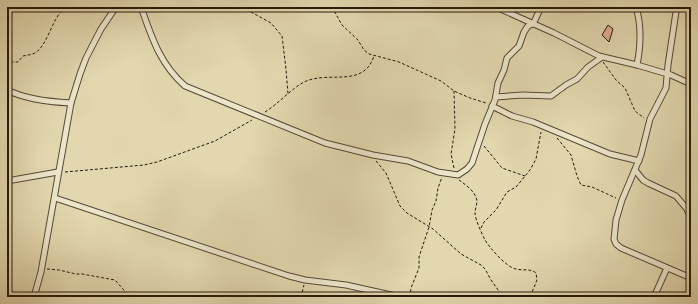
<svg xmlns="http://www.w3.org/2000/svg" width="698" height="304" viewBox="0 0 698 304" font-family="'IM FELL French Canon',serif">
<rect width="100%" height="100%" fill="#e2d7ae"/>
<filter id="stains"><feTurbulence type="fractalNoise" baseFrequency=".005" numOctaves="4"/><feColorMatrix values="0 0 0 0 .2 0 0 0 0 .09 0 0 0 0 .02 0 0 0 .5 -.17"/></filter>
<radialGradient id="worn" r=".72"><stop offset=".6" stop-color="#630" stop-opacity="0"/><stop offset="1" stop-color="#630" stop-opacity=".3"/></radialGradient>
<path fill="#e0ae8e" stroke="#26190e" d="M 608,25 L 613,29 L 609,42 L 602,35 Z"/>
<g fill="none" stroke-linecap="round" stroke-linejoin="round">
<defs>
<g id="minor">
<path d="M 141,7 C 152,38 160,64 185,86 L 325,143 L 373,155 L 408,161 L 438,172 L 458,175 L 467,169 L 472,163 L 485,124 L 495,100 L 498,83 L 504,70 L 507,58 L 519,46 L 524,32 L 528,26 L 533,24 L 535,20 L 541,7"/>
<path d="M 496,7 L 554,33 L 599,56 L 637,65 L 671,75 L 691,84"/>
<path d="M 636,7 C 642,27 641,45 637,65"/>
<path d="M 675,7 L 676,12 L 668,65 L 666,88 L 650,119 L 641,155 L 622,200 L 616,220 L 614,239 L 616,244 L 621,248 L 691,278"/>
<path d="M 7,90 C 25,99 51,102 71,103"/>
<path d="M 496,97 L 523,95 L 551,96 L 566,85 L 577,79 L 588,67 L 602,57"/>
<path d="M 492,106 L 512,116 L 533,122 L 610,154 L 639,161"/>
<path d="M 635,170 L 643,180 L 648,183 L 676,196 L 687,209 L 691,219"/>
<path d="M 7,181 L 58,172"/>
<path d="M 55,198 L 289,276 L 305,280 L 346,285 L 400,297"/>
<path d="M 34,297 L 41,272 L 71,103 L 80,74 L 86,58 L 101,29 L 116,7"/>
<path d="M 654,297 L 667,268"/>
</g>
</defs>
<use href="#minor" stroke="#554836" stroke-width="7"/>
<g stroke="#26190e" stroke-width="1" stroke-dasharray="3 2" stroke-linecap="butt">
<path d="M 242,7 L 271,23 L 282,36 L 286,69 L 288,94"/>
<path d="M 332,7 L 342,25 L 358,40 L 364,50 L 369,54 L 399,62 L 441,81 L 454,91 L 470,98 L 486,103"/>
<path d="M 603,62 L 616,80 L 625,88 L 635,111 L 644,118"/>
<path d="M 7,66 L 12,62 L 18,62 L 23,56 C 27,55 31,55 35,53 C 48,45 51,20 65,7"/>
<path d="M 265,112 C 278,104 291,89 304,82 C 329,70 363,89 374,56"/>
<path d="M 557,138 L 571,155 L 577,176 L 581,185 L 592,187 L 616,198"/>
<path d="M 484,146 L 502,168 L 525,176"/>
<path d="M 376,161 L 386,173 L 400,206 L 407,213 L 433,229 L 461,254 L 481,265 L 485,269 L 491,280 L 503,297"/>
<path d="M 454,168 L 451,154 L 455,129 L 454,91"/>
<path d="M 65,172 L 144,165 L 157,162 L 215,141 L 252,120"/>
<path d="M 459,180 C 466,185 476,192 477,201 C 477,205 475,209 475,213 C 475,219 482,234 485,240 C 489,247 507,268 516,269 C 523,271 530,268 536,273 L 537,280 L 530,297"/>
<path d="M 481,228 L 484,222 L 496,210 L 507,192 L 516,187 L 530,170 L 536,159 L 541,132"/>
<path d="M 47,269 L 59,270 L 76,274 L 82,274 L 115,280 L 130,297"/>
<path d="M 301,297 L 304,285"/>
<path d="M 410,297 L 411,288 L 419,268 L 419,257 L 429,227 L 432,210 L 436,201 L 438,188 L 442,177"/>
</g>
<use href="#minor" stroke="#ece5ca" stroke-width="5"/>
</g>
<rect width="698" height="304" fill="none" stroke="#e2d7ae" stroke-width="24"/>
<rect x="8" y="8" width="682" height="288" fill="none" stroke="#26190e" stroke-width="2"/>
<rect x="12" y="12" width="674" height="280" fill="none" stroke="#26190e"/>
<rect width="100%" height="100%" filter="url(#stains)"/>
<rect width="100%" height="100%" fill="url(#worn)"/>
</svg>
